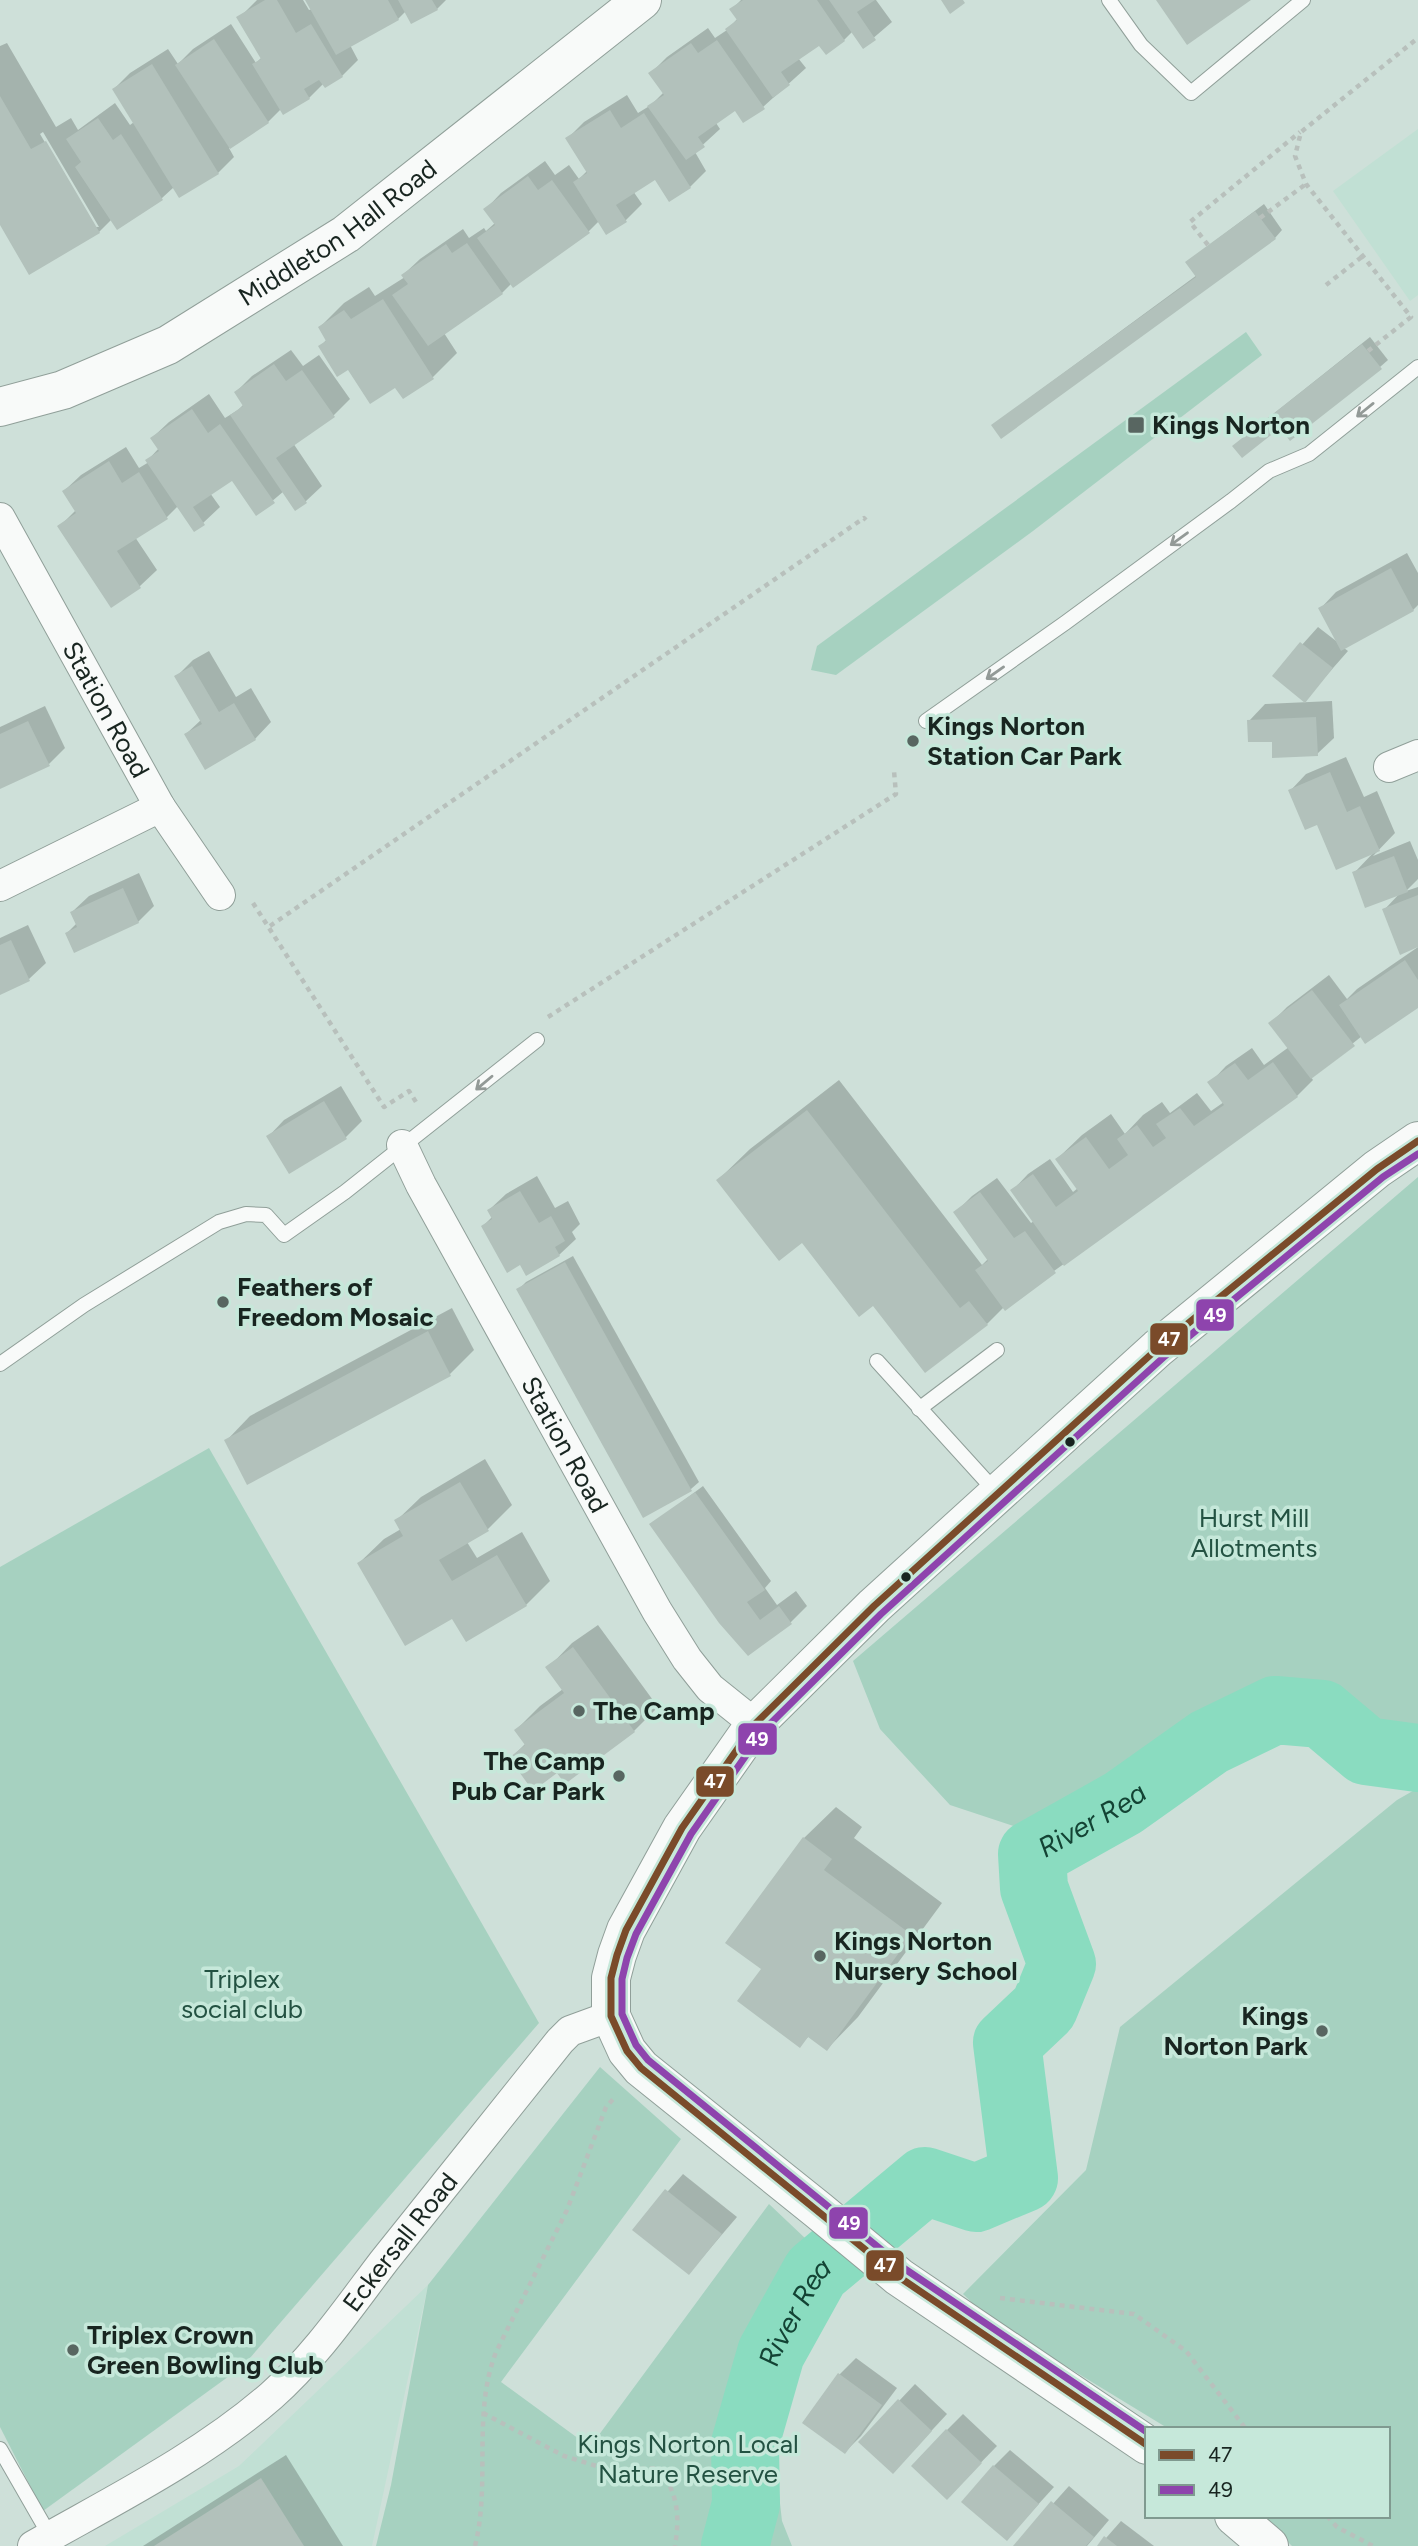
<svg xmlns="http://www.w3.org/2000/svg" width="1418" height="2546" viewBox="0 0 1418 2546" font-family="Figtree,sans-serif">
<rect width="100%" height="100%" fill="#cee0d9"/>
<g fill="#c1e0d4">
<path d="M 1418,129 L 1418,295 L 1410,301 L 1333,191 Z"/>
<path d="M 428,2285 L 372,2546 L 105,2546 L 239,2466 Z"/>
</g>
<g fill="#a6d1c0">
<path d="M 1246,332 L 1262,355 L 1033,531 L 836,675 L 811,670 L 817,646 Z"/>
<path d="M 1418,1177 L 1418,1729 L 1403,1736 L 1376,1728 L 1331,1701 L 1309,1696 L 1282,1695 L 1240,1709 L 1200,1731 L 1112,1792 L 1078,1824 L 1032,1832 L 950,1805 L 880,1729 L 853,1661 Z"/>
<path d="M 209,1448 L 539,2023 L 243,2366 L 43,2511 L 0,2427 L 0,1567 Z"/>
<path d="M 1418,1788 L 1418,2546 L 1292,2546 L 1262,2516 L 1388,2516 L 1388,2429 L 1169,2429 L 990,2320 L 963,2294 L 1086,2170 L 1120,2027 L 1397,1800 Z"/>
<path d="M 600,2067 L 681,2139 L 501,2382 L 590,2447 L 769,2204 L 844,2275 L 771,2423 L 782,2521 L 792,2546 L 376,2546 L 391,2485 L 428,2285 Z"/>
</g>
<g fill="#0003" fill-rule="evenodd">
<path d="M 257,0 L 303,0 L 309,10 L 312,9 L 307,0 L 446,0 L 437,9 L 406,11 L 398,19 L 350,45 L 358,60 L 342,76 L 324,83 L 309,98 L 284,113 L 281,109 L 268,122 L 229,148 L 234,157 L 218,173 L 174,187 L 162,198 L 117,228 L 112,219 L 99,232 L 0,222 L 0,46 L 7,43 L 56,127 L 71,118 L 78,130 L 115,103 L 130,125 L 134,122 L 114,89 L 130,73 L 168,49 L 178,64 L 193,49 L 231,24 L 256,63 L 262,57 L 239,18 ZM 43,132 L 99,227 L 95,227 L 40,134 Z"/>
<path d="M 741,0 L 876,0 L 892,22 L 864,46 L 853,31 L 844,40 L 820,43 L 798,58 L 806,68 L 763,107 L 736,109 L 716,123 L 720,129 L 695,152 L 706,171 L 690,187 L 655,177 L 633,191 L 642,204 L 625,221 L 599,221 L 589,231 L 514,286 L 512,283 L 502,293 L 444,333 L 457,353 L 433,377 L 396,385 L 320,347 L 327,339 L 320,327 L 344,303 L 369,287 L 375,296 L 405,277 L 403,275 L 420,259 L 463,229 L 469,238 L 484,228 L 486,231 L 495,223 L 485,210 L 501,193 L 545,161 L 555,175 L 569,165 L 579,179 L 588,170 L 568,138 L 584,122 L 627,95 L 638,113 L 651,105 L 664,92 L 651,73 L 667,57 L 708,28 L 715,38 L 727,30 L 738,18 L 732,9 Z"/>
<path d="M 1264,204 L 1282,230 L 1275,238 L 993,425 L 1197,275 L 1187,262 Z"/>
<path d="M 1370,337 L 1388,360 L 1380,367 L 1280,425 L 1242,439 Z"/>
<path d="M 291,350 L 303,366 L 319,355 L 350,399 L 334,415 L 293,443 L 322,486 L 305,502 L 284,491 L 257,514 L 232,478 L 210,493 L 220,507 L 203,523 L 178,506 L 167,517 L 135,537 L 157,570 L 140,586 L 111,606 L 60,526 L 76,510 L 64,491 L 81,475 L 126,447 L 139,468 L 149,462 L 148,460 L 159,448 L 152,438 L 169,422 L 209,394 L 225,418 L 238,410 L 244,404 L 236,392 L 252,376 Z"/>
<path d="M 1407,553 L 1418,573 L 1418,605 L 1413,610 L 1344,648 L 1348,651 L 1305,700 L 1275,675 L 1318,627 L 1340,644 L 1320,609 L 1336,592 Z"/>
<path d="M 209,651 L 236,697 L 251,688 L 271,722 L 255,739 L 186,734 L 202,719 L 177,676 L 193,660 Z"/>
<path d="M 1332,701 L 1334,738 L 1317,754 L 1273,740 L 1249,721 L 1265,704 Z"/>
<path d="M 45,706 L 65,748 L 49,764 L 0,787 L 0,727 Z"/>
<path d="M 1346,757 L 1364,797 L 1377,791 L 1395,833 L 1373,856 L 1410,841 L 1418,860 L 1418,879 L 1406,891 L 1418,887 L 1418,946 L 1384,910 L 1401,892 L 1354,873 L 1375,851 L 1318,823 L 1290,791 L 1306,774 Z"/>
<path d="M 139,873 L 154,906 L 138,922 L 67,933 L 77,923 L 72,912 L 89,896 Z"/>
<path d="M 28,925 L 46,963 L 29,979 L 0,993 L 0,938 Z"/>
<path d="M 1418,947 L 1418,1006 L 1362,1036 L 1311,1077 L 1313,1080 L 1297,1096 L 1004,1307 L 987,1324 L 874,1303 L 803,1240 L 718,1180 L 750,1149 L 839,1080 L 982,1265 L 989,1258 L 956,1212 L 972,1196 L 997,1178 L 1031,1223 L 1034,1221 L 1012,1191 L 1028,1174 L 1050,1159 L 1073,1192 L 1078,1188 L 1057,1159 L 1082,1135 L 1111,1114 L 1125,1134 L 1143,1115 L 1162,1102 L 1170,1113 L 1197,1093 L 1211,1111 L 1224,1102 L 1210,1083 L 1226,1066 L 1252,1048 L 1264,1065 L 1289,1047 L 1271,1023 L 1287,1007 L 1329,975 L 1347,999 L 1357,989 Z"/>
<path d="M 341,1086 L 362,1121 L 346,1137 L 268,1137 L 284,1120 Z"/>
<path d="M 537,1176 L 555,1208 L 568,1201 L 580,1224 L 572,1232 L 576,1239 L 559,1255 L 483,1226 L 493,1216 L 489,1210 L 506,1194 Z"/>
<path d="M 573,1256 L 699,1482 L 691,1489 L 644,1516 L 518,1290 L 526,1282 Z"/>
<path d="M 452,1308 L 474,1350 L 450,1374 L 248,1483 L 226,1441 L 250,1416 Z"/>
<path d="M 485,1459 L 512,1505 L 488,1529 L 467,1542 L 477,1558 L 522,1532 L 550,1581 L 526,1605 L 453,1616 L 359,1563 L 384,1539 L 401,1529 L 396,1521 L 421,1497 Z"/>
<path d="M 703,1486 L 771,1581 L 765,1588 L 777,1605 L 796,1591 L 807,1606 L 790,1623 L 748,1654 L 651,1525 Z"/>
<path d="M 598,1625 L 658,1707 L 634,1731 L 565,1781 L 557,1771 L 511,1758 L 526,1743 L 516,1730 L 540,1706 L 563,1689 L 548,1668 L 572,1643 Z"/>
<path d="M 836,1807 L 862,1827 L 854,1838 L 942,1903 L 858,2017 L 827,2049 L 809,2036 L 799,2046 L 804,1838 Z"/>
<path d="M 683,2174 L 737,2217 L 689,2273 L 634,2230 Z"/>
<path d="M 856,2358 L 897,2388 L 861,2436 L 845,2452 L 839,2375 Z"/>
<path d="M 915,2384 L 947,2414 L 909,2455 L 899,2401 Z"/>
<path d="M 963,2414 L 997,2446 L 963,2481 L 947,2430 Z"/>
<path d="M 1010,2450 L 1054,2487 L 1007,2539 L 994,2466 Z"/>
<path d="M 286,2455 L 343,2546 L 143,2546 Z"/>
<path d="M 1069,2486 L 1109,2520 L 1087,2546 L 1015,2546 Z"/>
<path d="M 1121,2521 L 1154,2546 L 1099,2546 Z"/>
</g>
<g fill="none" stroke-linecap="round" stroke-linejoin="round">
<path stroke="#8adcc0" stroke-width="68" id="s1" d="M 735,2546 L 746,2504 L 745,2444 L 771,2353 L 816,2272 L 925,2181 L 976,2198 L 1024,2178 L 1007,2043 L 1044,2008 L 1062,1964 L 1034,1888 L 1032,1854 L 1123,1803 L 1209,1742 L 1275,1710 L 1322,1714 L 1366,1751 L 1418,1758"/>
</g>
<g fill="#b2c1bb">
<path d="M 265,0 L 277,0 L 296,33 L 311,24 L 343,77 L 325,88 L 319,80 L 304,89 L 310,99 L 283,115 L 252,64 L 261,59 L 236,17 Z"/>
<path d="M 305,0 L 388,0 L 399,20 L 336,55 Z"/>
<path d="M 398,0 L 432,0 L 438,10 L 411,24 Z"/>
<path d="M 743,0 L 817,0 L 845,41 L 826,55 L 819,46 L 781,72 L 790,85 L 773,98 L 725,29 L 737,20 L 729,9 Z"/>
<path d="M 829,0 L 875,0 L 857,12 L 876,40 L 863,49 Z"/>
<path d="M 941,0 L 963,0 L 965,3 L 950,14 Z"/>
<path d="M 1156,0 L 1251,0 L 1187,45 Z"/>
<path d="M 214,39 L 269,123 L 230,149 L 175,65 Z"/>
<path d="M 717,40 L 765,109 L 743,123 L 735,111 L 698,137 L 705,147 L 686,160 L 647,106 L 664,95 L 648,73 L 691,43 L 698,53 Z"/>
<path d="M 152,64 L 219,174 L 179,198 L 112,89 Z"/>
<path d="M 0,96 L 31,149 L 46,141 L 100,233 L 29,275 L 0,225 Z"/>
<path d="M 610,110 L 621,128 L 644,113 L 691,188 L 669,202 L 655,180 L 616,205 L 627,222 L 606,235 L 573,182 L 587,173 L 565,138 Z"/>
<path d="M 98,118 L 113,140 L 121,134 L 163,200 L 117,230 L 75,167 L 81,162 L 66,139 Z"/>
<path d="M 528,176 L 538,190 L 552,180 L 590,233 L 513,288 L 477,238 L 495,225 L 483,209 Z"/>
<path d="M 1255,211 L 1276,239 L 1001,439 L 991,425 L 1196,277 L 1185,262 Z"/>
<path d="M 467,243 L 503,294 L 428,346 L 392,295 L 408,284 L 401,275 L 446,244 L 452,253 Z"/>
<path d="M 383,299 L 434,379 L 403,399 L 395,388 L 370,404 L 348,370 L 337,377 L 318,346 L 326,341 L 318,327 L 344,310 L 351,319 Z"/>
<path d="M 1362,344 L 1382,369 L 1290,441 L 1280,428 L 1242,458 L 1232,446 Z"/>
<path d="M 274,364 L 286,381 L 302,370 L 335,417 L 276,458 L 307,503 L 295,511 L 230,415 L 243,406 L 234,392 Z"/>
<path d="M 192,409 L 208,433 L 220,424 L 275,503 L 256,516 L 232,481 L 193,507 L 205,525 L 194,532 L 145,460 L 159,451 L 150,438 Z"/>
<path d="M 109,461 L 122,483 L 139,472 L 168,519 L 117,551 L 141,588 L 111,608 L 57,526 L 76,513 L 62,491 Z"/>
<path d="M 1391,568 L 1414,611 L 1341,651 L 1318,608 Z"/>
<path d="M 1300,642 L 1333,668 L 1305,703 L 1272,676 Z"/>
<path d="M 192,666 L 219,712 L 234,703 L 256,740 L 205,770 L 184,734 L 202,724 L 174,676 Z"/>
<path d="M 1316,717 L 1318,756 L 1272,758 L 1272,742 L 1248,742 L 1247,720 Z"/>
<path d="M 28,721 L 50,766 L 0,789 L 0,734 Z"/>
<path d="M 1330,772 L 1347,812 L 1360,806 L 1380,851 L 1336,870 L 1317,825 L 1305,830 L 1288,790 Z"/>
<path d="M 1394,856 L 1408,892 L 1365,908 L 1352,872 Z"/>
<path d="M 123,888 L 139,923 L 74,953 L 65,933 L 77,927 L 70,912 Z"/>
<path d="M 1418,895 L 1418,947 L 1400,955 L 1382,909 Z"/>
<path d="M 11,940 L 30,981 L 0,995 L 0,945 Z"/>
<path d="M 1405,960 L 1418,980 L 1418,1008 L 1365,1044 L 1339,1005 Z"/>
<path d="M 1312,990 L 1355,1046 L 1311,1079 L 1268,1023 Z"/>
<path d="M 1273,1062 L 1298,1097 L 1064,1266 L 1010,1190 L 1033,1174 L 1056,1207 L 1078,1191 L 1055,1159 L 1086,1137 L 1109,1169 L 1128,1155 L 1117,1139 L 1137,1125 L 1153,1147 L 1166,1138 L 1156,1124 L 1180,1108 L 1194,1126 L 1224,1105 L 1207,1082 L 1235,1063 L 1248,1080 Z"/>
<path d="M 324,1101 L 347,1139 L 289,1174 L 266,1136 Z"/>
<path d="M 807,1110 L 960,1308 L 969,1301 L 988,1325 L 925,1373 L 873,1306 L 859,1317 L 802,1243 L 779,1261 L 716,1180 Z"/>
<path d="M 520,1191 L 539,1223 L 551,1216 L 565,1241 L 555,1247 L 560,1256 L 526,1276 L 520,1265 L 507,1273 L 481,1226 L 492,1219 L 487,1210 Z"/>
<path d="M 980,1192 L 1014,1238 L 1025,1231 L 1056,1273 L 1005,1311 L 975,1270 L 988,1261 L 953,1212 Z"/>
<path d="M 565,1262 L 692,1491 L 643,1518 L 516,1289 Z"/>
<path d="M 428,1331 L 451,1376 L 247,1485 L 224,1440 Z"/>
<path d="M 460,1482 L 489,1531 L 439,1560 L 452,1581 L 497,1555 L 527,1606 L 466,1642 L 452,1619 L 405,1646 L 357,1563 L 403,1536 L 394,1520 Z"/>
<path d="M 695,1492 L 765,1590 L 747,1602 L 760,1620 L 779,1606 L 792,1624 L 748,1656 L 719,1623 L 649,1524 Z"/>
<path d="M 573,1647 L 635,1732 L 565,1784 L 557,1773 L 533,1791 L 509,1758 L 525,1745 L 514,1730 L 564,1693 L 545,1667 Z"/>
<path d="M 803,1837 L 832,1859 L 824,1870 L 912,1935 L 827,2051 L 808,2037 L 800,2048 L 737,2001 L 761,1969 L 725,1943 Z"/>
<path d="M 665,2189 L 722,2234 L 689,2275 L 632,2230 Z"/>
<path d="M 838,2373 L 882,2405 L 845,2454 L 802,2423 Z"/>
<path d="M 898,2399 L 932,2431 L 893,2474 L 858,2442 Z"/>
<path d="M 946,2429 L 982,2463 L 947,2500 L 911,2466 Z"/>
<path d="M 993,2465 L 1039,2504 L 1007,2541 L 961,2502 Z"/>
<path d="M 261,2478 L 304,2546 L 154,2546 Z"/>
<path d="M 1051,2501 L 1094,2537 L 1086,2546 L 1013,2546 Z"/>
<path d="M 1104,2536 L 1117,2546 L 1097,2546 Z"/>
</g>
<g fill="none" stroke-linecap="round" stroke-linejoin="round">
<defs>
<g id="lane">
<path d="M 1109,0 L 1141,45 L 1191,93 L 1303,0"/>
<path d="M 926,721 L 1065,623 L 1231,501 L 1269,471 L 1309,454 L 1418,367"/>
<path d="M 877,1361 L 996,1492"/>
<path d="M 0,1364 L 84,1305 L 219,1222 L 246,1214 L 266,1215 L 284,1235 L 345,1192 L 537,1040"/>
<path d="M 919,1409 L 997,1350"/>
<path d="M 0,2449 L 50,2536"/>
</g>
<g id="street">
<path id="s2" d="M 0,518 L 160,807 L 220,895"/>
<path d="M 1389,767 L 1418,755"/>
<path d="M 0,886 L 160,807"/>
<path id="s3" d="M 402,1145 L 421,1185 L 657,1611 L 687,1659 L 710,1688 L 755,1724"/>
<path id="s4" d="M 33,2546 C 114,2500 201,2457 271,2396 C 315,2357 349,2307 384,2261 C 443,2188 501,2114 560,2041 L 570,2031 L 611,2016"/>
</g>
<g id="secondary">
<path id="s5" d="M 0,407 L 63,390 L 168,345 L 346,234 L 642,0"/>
<path d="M 1147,2445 L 899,2277 L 818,2210 L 641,2068 L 627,2051 L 611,2016 L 611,1978 L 617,1955 L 626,1930 L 682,1828 L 755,1724 L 874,1606 L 1158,1348 L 1377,1169 L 1418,1141"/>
<path d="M 1234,2516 L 1269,2546"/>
</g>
</defs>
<use href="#lane" stroke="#909f99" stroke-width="16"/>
<use href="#street" stroke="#909f99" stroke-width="32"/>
<use href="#secondary" stroke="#909f99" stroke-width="40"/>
<g stroke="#b8c0bc" stroke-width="4.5" stroke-dasharray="5 5" stroke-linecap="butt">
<path d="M 1260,218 L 1306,184"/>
<path d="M 1208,245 L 1190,222 L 1300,132"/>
<path d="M 1326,285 L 1363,256"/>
<path d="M 1368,351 L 1411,317 L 1306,184 L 1295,156 L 1301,132 L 1418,38"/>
<path d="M 253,903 L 384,1107 L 409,1091 L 416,1102"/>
<path d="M 270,926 L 864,518 L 866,520"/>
<path d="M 548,1017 L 896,794 L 894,771"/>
<path d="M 1000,2298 L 1134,2314 L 1186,2351 L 1246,2429"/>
<path d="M 483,2413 L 564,2456 L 613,2471 L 658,2468 C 678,2492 680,2516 675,2546"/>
<path d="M 1327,2516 L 1337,2527 L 1373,2546"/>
<path d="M 475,2546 C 491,2482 472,2414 496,2352 L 567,2210 L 606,2107 L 616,2096"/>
</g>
<use href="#lane" stroke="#f8faf9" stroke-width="14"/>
<use href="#street" stroke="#f8faf9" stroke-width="30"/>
<use href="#secondary" stroke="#f8faf9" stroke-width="38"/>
<defs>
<path id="bus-1" d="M 1147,2445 L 899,2277 L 641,2068 L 627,2051 L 611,2016 L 611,1978 L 617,1955 L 626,1930 L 682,1828 L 755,1724 L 874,1606 L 1158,1348 L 1377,1169 L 1418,1141"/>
<path id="bus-2" d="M 1147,2432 L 905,2269 L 648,2060 L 636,2045 L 622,2014 L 622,1979 L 627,1958 L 636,1934 L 691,1834 L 763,1731 L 881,1614 L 1165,1356 L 1383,1177 L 1418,1154"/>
</defs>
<use href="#bus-1" stroke="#c6e8da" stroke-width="12"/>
<use href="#bus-2" stroke="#c6e8da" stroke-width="12"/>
<use href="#bus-1" stroke="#7a4b2a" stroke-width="7"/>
<use href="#bus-2" stroke="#8e44ad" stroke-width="7"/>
</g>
<defs><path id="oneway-shaft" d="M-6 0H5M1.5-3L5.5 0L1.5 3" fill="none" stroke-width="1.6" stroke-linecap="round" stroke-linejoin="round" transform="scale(1.75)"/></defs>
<g stroke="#939a97">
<use href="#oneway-shaft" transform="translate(1365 410) rotate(141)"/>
<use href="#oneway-shaft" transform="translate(1179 539) rotate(144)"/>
<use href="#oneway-shaft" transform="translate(995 673) rotate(145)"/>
<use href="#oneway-shaft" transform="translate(484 1083) rotate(140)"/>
</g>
<g fill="#586661" stroke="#c6e8da" stroke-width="2.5">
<rect x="1127" y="416" width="18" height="18" rx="3.5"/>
<circle cx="913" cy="741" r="7"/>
<circle cx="223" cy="1302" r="7"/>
<circle cx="579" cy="1711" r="7"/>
<circle cx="619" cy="1776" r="7"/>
<circle cx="820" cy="1956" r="7"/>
<circle cx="1322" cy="2031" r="7"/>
<circle cx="73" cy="2350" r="7"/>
</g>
<g fill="#182520" stroke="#c6e8da" stroke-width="2.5">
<circle cx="1070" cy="1442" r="6"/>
<circle cx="906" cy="1577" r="6"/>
</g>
<g text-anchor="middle" stroke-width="7" stroke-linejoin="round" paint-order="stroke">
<g font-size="26" fill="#182520" stroke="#c6e8da">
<text dy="9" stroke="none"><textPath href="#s5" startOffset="383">Middleton Hall Road</textPath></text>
<text dy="9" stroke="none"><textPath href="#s2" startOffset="219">Station Road</textPath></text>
<text dy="9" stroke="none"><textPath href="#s3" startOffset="341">Station Road</textPath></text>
<text dy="9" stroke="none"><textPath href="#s4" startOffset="483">Eckersall Road</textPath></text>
</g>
<g font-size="26" font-weight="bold" fill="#182520" stroke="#c6e8da" text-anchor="start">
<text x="1152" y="434">Kings Norton</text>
<text x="927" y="735">Kings Norton<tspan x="927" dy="30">Station Car Park</tspan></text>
<text x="237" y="1296">Feathers of<tspan x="237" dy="30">Freedom Mosaic</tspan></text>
<text x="593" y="1720">The Camp</text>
<text x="605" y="1770" text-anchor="end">The Camp<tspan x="605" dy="30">Pub Car Park</tspan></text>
<text x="834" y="1950">Kings Norton<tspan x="834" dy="30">Nursery School</tspan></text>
<text x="1308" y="2025" text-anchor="end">Kings<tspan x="1308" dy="30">Norton Park</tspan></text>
<text x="87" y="2344">Triplex Crown<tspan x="87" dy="30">Green Bowling Club</tspan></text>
</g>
<g font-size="26" fill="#235242" stroke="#c6e8da">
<text x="1254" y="1527">Hurst Mill<tspan x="1254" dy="30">Allotments</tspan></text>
<text x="242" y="1988">Triplex<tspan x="242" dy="30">social club</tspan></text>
<text x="688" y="2453">Kings Norton Local<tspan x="688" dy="30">Nature Reserve</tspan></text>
</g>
<g font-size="28" font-style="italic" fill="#134334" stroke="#c6e8da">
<text dy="10" stroke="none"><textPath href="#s1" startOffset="957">River Rea</textPath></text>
<text dy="10" stroke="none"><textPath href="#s1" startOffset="245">River Rea</textPath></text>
</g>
</g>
<g stroke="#c6e8da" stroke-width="2.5">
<rect x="1195" y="1298" width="40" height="34" rx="7" fill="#8e44ad"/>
<rect x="1149" y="1322" width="40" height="34" rx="7" fill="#7a4b2a"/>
<rect x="737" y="1722" width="41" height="34" rx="7" fill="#8e44ad"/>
<rect x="695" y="1765" width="40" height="33" rx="7" fill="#7a4b2a"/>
<rect x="828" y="2206" width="41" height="34" rx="7" fill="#8e44ad"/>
<rect x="865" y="2249" width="40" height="33" rx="7" fill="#7a4b2a"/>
</g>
<g font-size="19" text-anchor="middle" font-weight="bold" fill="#fff">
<text x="1215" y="1322">49</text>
<text x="1169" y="1346">47</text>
<text x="757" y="1746">49</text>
<text x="715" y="1788">47</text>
<text x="849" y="2230">49</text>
<text x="885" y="2272">47</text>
</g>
<rect x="1145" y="2427" width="245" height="91" fill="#c6e8da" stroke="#809a90" stroke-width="2"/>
<rect x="1159" y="2450" width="35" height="10" fill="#7a4b2a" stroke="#809a90" stroke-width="2"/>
<text x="1208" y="2462" font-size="21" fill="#182520">47</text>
<rect x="1159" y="2485" width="35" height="10" fill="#8e44ad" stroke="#809a90" stroke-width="2"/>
<text x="1208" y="2497" font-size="21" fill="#182520">49</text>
</svg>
